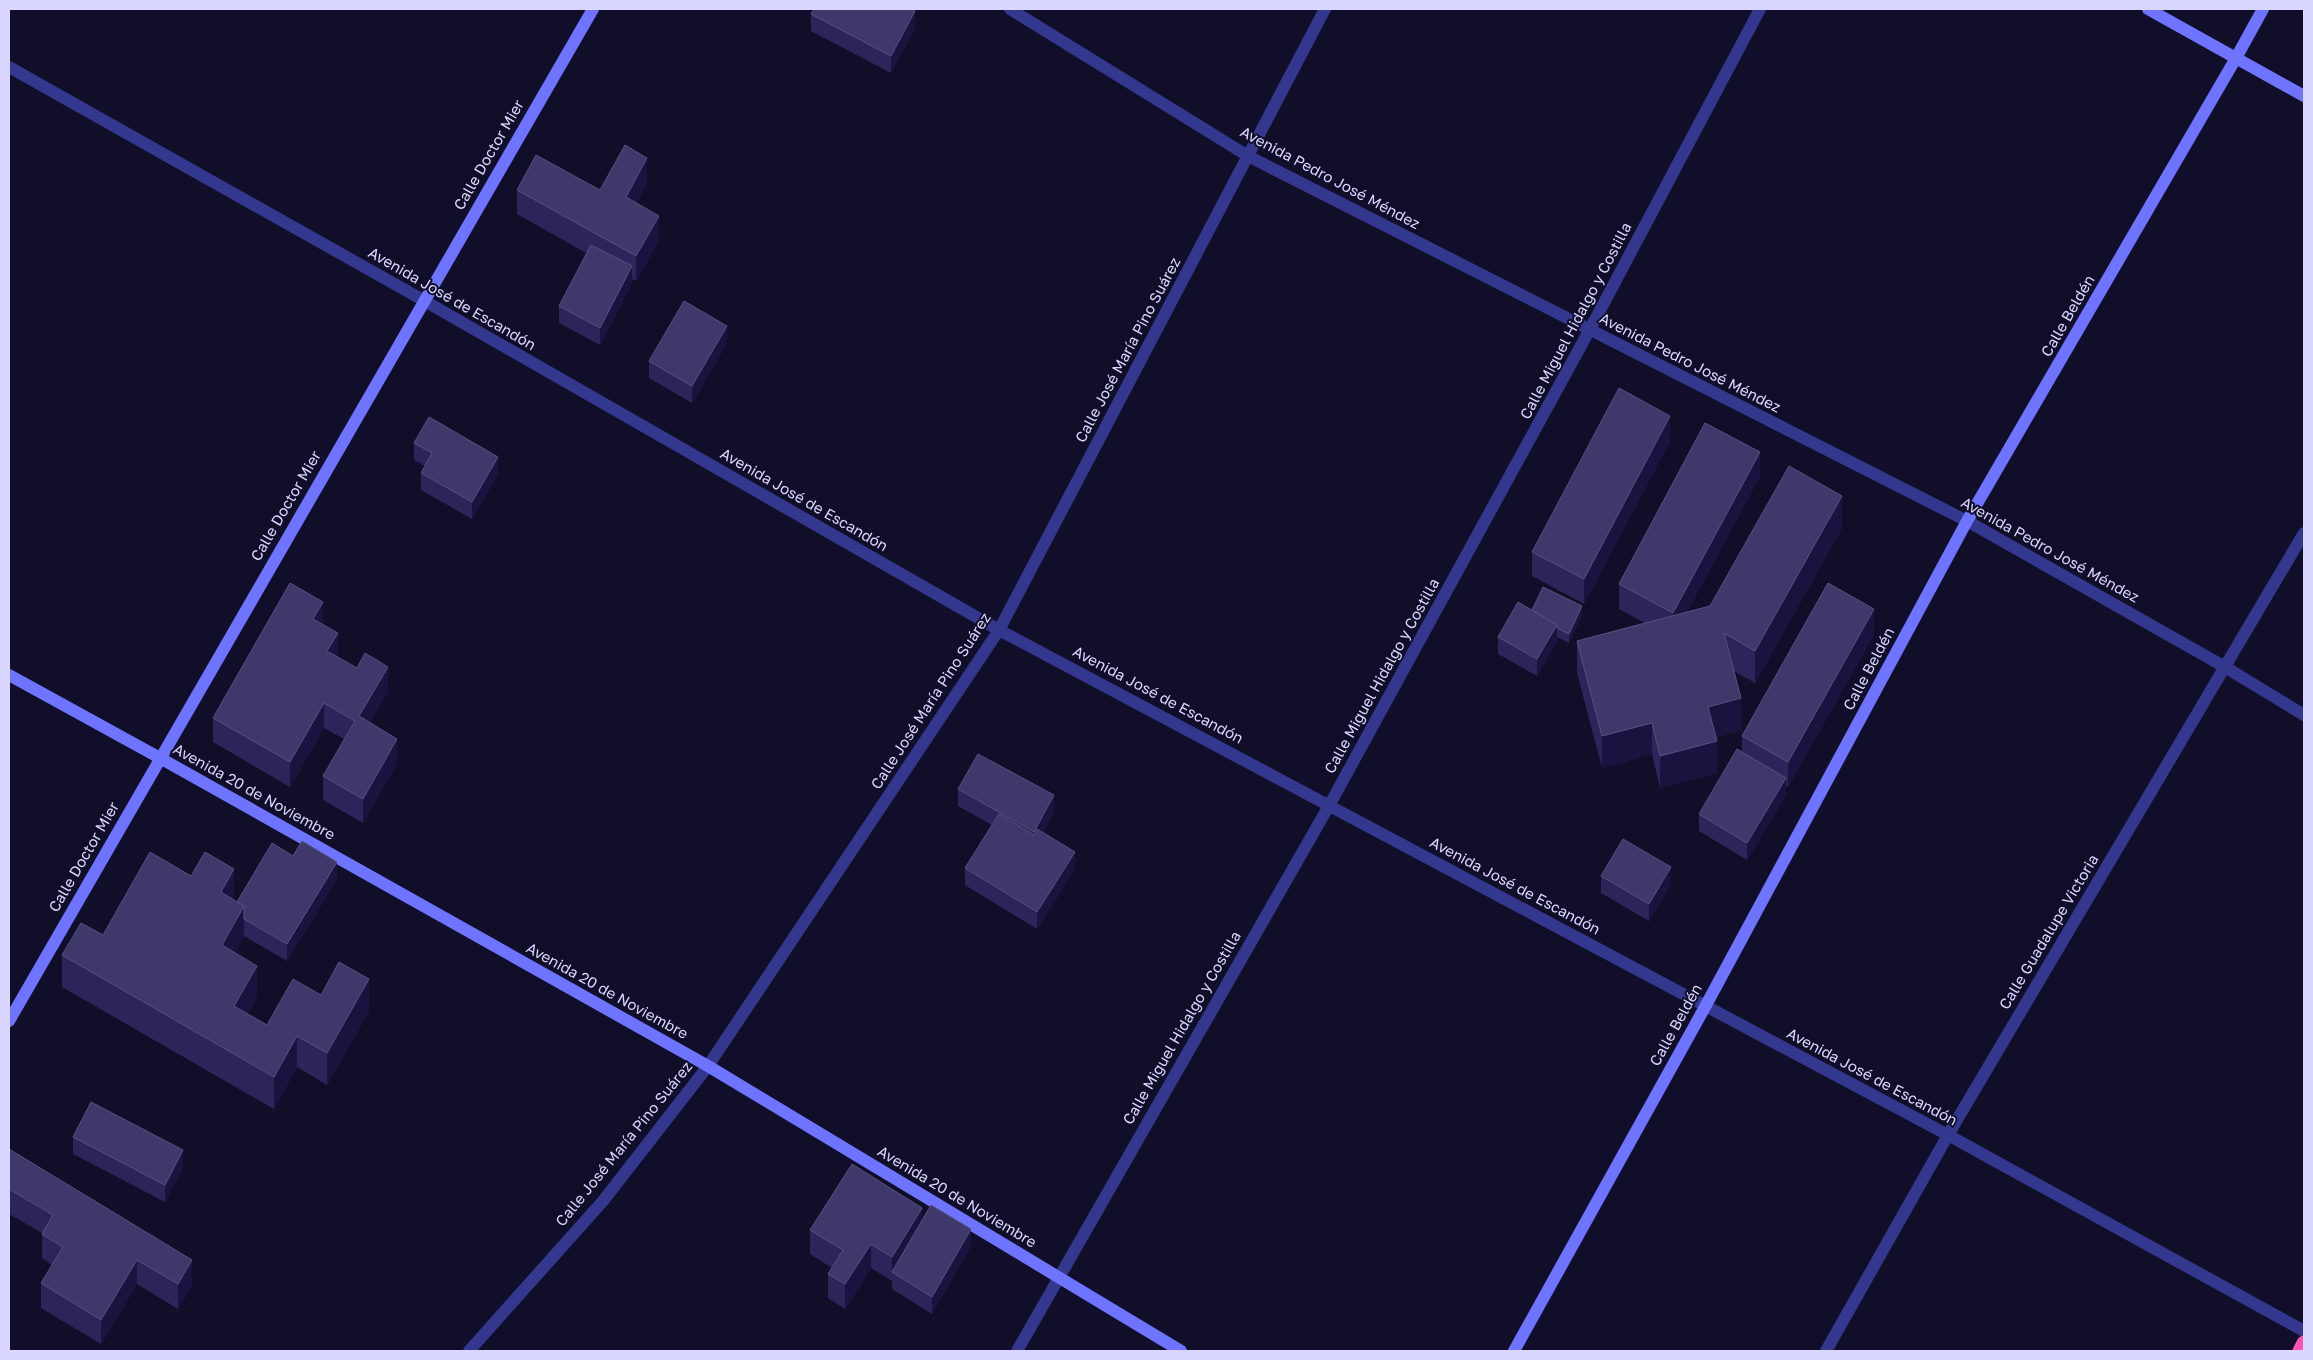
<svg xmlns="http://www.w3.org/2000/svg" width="2313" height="1360" viewBox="0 0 2313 1360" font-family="'Golos Text',sans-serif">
<rect width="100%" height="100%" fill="#110e2a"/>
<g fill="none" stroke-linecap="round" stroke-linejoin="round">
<g stroke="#34378e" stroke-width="12">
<path d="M 1010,9 L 1248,156 L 1967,521 L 2225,667 L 2304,715"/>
<path d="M 9,67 L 423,300 L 999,630 L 1948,1135 L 2304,1331"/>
<path d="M 469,1351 L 603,1201 L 708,1066 L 999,630 L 1325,9"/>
<path d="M 1017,1351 L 1330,804 L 1589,331 L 1760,9"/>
<path d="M 1826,1351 L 1948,1135 L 2304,533"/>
</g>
<g stroke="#6e74ff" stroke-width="12">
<path d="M 2148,9 L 2304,96"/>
<path d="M 9,675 L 160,758 L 708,1066 L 1181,1351"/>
<path d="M 9,1021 L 593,9"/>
<path d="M 1514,1351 L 1705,1007 L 1967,521 L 2236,58 L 2263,9"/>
</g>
<path stroke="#ff52b1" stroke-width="15" d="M 2300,1351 L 2304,1343"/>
</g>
<g fill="#2c2559">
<path d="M 811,14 L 915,28 L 891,73 L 811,31 Z"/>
<path d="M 647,183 L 636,203 L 659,240 L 636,281 L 632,279 L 632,283 L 600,345 L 559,323 L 559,306 L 586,253 L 517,214 L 517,190 L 600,190 Z"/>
<path d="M 727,343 L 692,403 L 649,378 L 649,361 Z"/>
<path d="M 1670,441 L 1584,604 L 1532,576 L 1532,552 Z"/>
<path d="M 414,443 L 498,474 L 472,519 L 421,490 L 421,473 L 425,466 L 414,460 Z"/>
<path d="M 1760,476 L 1687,612 L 1710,606 L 1842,528 L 1755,683 L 1734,671 L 1741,730 L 1716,737 L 1717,773 L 1660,788 L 1652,754 L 1602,768 L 1577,673 L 1577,641 L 1645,623 L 1619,609 L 1619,584 Z"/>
<path d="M 1532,610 L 1582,615 L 1569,643 L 1557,637 L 1557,642 L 1537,676 L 1498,654 L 1498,637 Z"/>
<path d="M 323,624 L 338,658 L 388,691 L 370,722 L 397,763 L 363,823 L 323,800 L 323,776 L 344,739 L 324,728 L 290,787 L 213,742 L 213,718 Z"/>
<path d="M 1874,634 L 1788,787 L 1786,786 L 1786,795 L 1747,860 L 1699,831 L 1699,814 L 1742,751 L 1742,736 Z"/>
<path d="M 958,789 L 1054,812 L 1043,832 L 1075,869 L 1037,929 L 965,885 L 965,868 L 992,825 L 958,806 Z"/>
<path d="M 293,856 L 337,879 L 287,961 L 244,936 L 244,937 L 235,953 L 257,997 L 247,1014 L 267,1025 L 321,995 L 369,1011 L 327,1085 L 297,1067 L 274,1109 L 62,987 L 62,955 L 103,935 L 234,900 L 237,902 Z"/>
<path d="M 1601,876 L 1671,884 L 1649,921 L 1601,893 Z"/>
<path d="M 73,1137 L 183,1167 L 165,1202 L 73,1154 Z"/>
<path d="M 9,1149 L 192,1285 L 178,1309 L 137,1284 L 101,1344 L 41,1308 L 41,1283 L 52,1265 L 42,1258 L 42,1233 L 9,1214 Z"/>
<path d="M 922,1220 L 971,1246 L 932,1314 L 892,1289 L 892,1281 L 871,1268 L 845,1309 L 828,1298 L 828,1274 L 832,1268 L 810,1254 L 810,1230 Z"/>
</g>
<g fill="#19143f">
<path d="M 915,11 L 915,28 L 891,73 L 891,56 Z"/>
<path d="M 647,158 L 647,183 L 626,221 L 626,197 Z"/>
<path d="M 659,216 L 659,240 L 636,281 L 636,256 Z"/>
<path d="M 632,266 L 632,283 L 600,345 L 600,328 Z"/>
<path d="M 727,326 L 727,343 L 692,403 L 692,386 Z"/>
<path d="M 1670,416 L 1670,441 L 1584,604 L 1584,579 Z"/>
<path d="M 1760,452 L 1760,476 L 1673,638 L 1673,613 Z"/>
<path d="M 498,457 L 498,474 L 472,519 L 472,502 Z"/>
<path d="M 1842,496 L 1842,528 L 1755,683 L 1755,651 Z"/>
<path d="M 323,602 L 323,627 L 313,619 Z"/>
<path d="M 1582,606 L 1582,615 L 1569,643 L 1569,634 Z"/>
<path d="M 1874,609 L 1874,634 L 1788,787 L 1788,762 Z"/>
<path d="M 1557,625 L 1557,642 L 1537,676 L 1537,659 Z"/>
<path d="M 338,633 L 338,658 L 327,651 Z"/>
<path d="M 388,667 L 388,691 L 359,741 L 359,716 Z"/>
<path d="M 1741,698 L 1741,730 L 1708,739 L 1708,707 Z"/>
<path d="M 324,703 L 324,728 L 290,787 L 290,762 Z"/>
<path d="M 1652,723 L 1652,754 L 1602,768 L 1602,736 Z"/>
<path d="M 397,739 L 397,763 L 363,823 L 363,799 Z"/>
<path d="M 1717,741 L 1717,773 L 1660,788 L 1660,756 Z"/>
<path d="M 1786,778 L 1786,795 L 1747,860 L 1747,843 Z"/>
<path d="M 1054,795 L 1054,812 L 1034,848 L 1034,832 Z"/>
<path d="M 1075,852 L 1075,869 L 1037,929 L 1037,912 Z"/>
<path d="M 337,862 L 337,879 L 287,961 L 287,944 Z"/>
<path d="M 1671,867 L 1671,884 L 1649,921 L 1649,904 Z"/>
<path d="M 234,869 L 234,900 L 221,892 Z"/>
<path d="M 244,906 L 244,937 L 222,977 L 222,945 Z"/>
<path d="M 257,966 L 257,997 L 234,1038 L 234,1006 Z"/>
<path d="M 369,979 L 369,1011 L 327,1085 L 327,1053 Z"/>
<path d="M 297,1036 L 297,1067 L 274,1109 L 274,1077 Z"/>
<path d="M 183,1150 L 183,1167 L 165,1202 L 165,1185 Z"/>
<path d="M 922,1208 L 922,1233 L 892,1273 L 892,1257 Z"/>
<path d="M 971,1229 L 971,1246 L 932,1314 L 932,1297 Z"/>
<path d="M 871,1244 L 871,1268 L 845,1309 L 845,1284 Z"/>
<path d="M 137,1260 L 137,1284 L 101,1344 L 101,1320 Z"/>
<path d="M 192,1260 L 192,1285 L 178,1309 L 178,1284 Z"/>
</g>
<g fill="#3f386b" stroke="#575182">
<path d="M 814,9 L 911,9 L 915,11 L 891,56 L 811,14 Z"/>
<path d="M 625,145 L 647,158 L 626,197 L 659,216 L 636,256 L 517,190 L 536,155 L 600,190 Z"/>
<path d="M 591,245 L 632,266 L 600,328 L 559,306 Z"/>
<path d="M 684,301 L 727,326 L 692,386 L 649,361 Z"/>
<path d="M 1619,388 L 1670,416 L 1584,579 L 1532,552 Z"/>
<path d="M 429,417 L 498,457 L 472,502 L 421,473 L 432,453 L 414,443 Z"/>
<path d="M 1705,423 L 1760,452 L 1673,613 L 1619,584 Z"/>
<path d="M 1789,466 L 1842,496 L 1755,651 L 1724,633 L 1741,698 L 1708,707 L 1717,741 L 1660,756 L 1652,723 L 1602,736 L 1577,641 L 1710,606 Z"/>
<path d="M 290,583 L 323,602 L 313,619 L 338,633 L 327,651 L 357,668 L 365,653 L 388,667 L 359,716 L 397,739 L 363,799 L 323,776 L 355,721 L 324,703 L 290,762 L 213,718 Z"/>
<path d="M 1828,583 L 1874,609 L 1788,762 L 1742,736 Z"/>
<path d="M 1543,587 L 1582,606 L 1569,634 L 1557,628 L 1557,625 L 1532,610 Z"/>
<path d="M 1518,602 L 1557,625 L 1537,659 L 1498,637 Z"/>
<path d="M 1737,749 L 1786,778 L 1747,843 L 1699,814 Z"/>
<path d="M 978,754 L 1054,795 L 1034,832 L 958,789 Z"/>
<path d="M 999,814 L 1034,835 L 1037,829 L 1075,852 L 1037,912 L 965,868 Z"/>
<path d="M 1623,839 L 1671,867 L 1649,904 L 1601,876 Z"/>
<path d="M 302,841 L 337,862 L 287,944 L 244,919 L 244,906 L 237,902 L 272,843 L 293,856 Z"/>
<path d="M 150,852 L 191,876 L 205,852 L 234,869 L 221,892 L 244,906 L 222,945 L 257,966 L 234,1006 L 267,1025 L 293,979 L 321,995 L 339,962 L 369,979 L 327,1053 L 297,1036 L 274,1077 L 62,955 L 81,923 L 103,935 Z"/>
<path d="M 91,1102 L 183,1150 L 165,1185 L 73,1137 Z"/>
<path d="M 9,1149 L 192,1260 L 178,1284 L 137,1260 L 101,1320 L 41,1283 L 63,1247 L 42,1234 L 53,1215 L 9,1189 Z"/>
<path d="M 852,1164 L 922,1208 L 892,1257 L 871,1244 L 845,1284 L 828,1274 L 843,1250 L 810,1230 Z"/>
<path d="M 931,1205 L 971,1229 L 932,1297 L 892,1272 Z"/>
</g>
<g text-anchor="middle" stroke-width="4" stroke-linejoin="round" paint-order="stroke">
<g font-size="15" fill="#d9d7ff" stroke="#110e2a">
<text transform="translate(489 155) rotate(-60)" y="5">Calle Doctor Mier</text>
<text transform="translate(1330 178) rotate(28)" y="5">Avenida Pedro José Méndez</text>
<text transform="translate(452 299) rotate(30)" y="5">Avenida José de Escandón</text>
<text transform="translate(2068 316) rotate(-60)" y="5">Calle Beldén</text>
<text transform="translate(1576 321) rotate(-62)" y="5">Calle Miguel Hidalgo y Costilla</text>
<text transform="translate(1128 350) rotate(-62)" y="5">Calle José María Pino Suárez</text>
<text transform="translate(1690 363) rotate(27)" y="5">Avenida Pedro José Méndez</text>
<text transform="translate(804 500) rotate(30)" y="5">Avenida José de Escandón</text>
<text transform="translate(286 506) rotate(-60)" y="5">Calle Doctor Mier</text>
<text transform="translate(2050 550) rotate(29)" y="5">Avenida Pedro José Méndez</text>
<text transform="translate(1869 669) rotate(-62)" y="5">Calle Beldén</text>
<text transform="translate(1382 676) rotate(-61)" y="5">Calle Miguel Hidalgo y Costilla</text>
<text transform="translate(1158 695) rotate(28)" y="5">Avenida José de Escandón</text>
<text transform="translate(931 701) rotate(-57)" y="5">Calle José María Pino Suárez</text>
<text transform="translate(254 792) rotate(29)" y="5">Avenida 20 de Noviembre</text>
<text transform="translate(84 857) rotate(-60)" y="5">Calle Doctor Mier</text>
<text transform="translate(1515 886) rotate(28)" y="5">Avenida José de Escandón</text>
<text transform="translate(2049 932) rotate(-59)" y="5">Calle Guadalupe Victoria</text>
<text transform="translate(607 991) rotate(29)" y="5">Avenida 20 de Noviembre</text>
<text transform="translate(1676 1025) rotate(-61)" y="5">Calle Beldén</text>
<text transform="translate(1182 1028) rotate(-60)" y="5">Calle Miguel Hidalgo y Costilla</text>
<text transform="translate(1872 1077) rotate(28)" y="5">Avenida José de Escandón</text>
<text transform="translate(624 1144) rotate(-51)" y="5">Calle José María Pino Suárez</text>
<text transform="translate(957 1197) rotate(31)" y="5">Avenida 20 de Noviembre</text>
</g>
</g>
<rect width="2313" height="1360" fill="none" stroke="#d9d7ff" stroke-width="20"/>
</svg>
